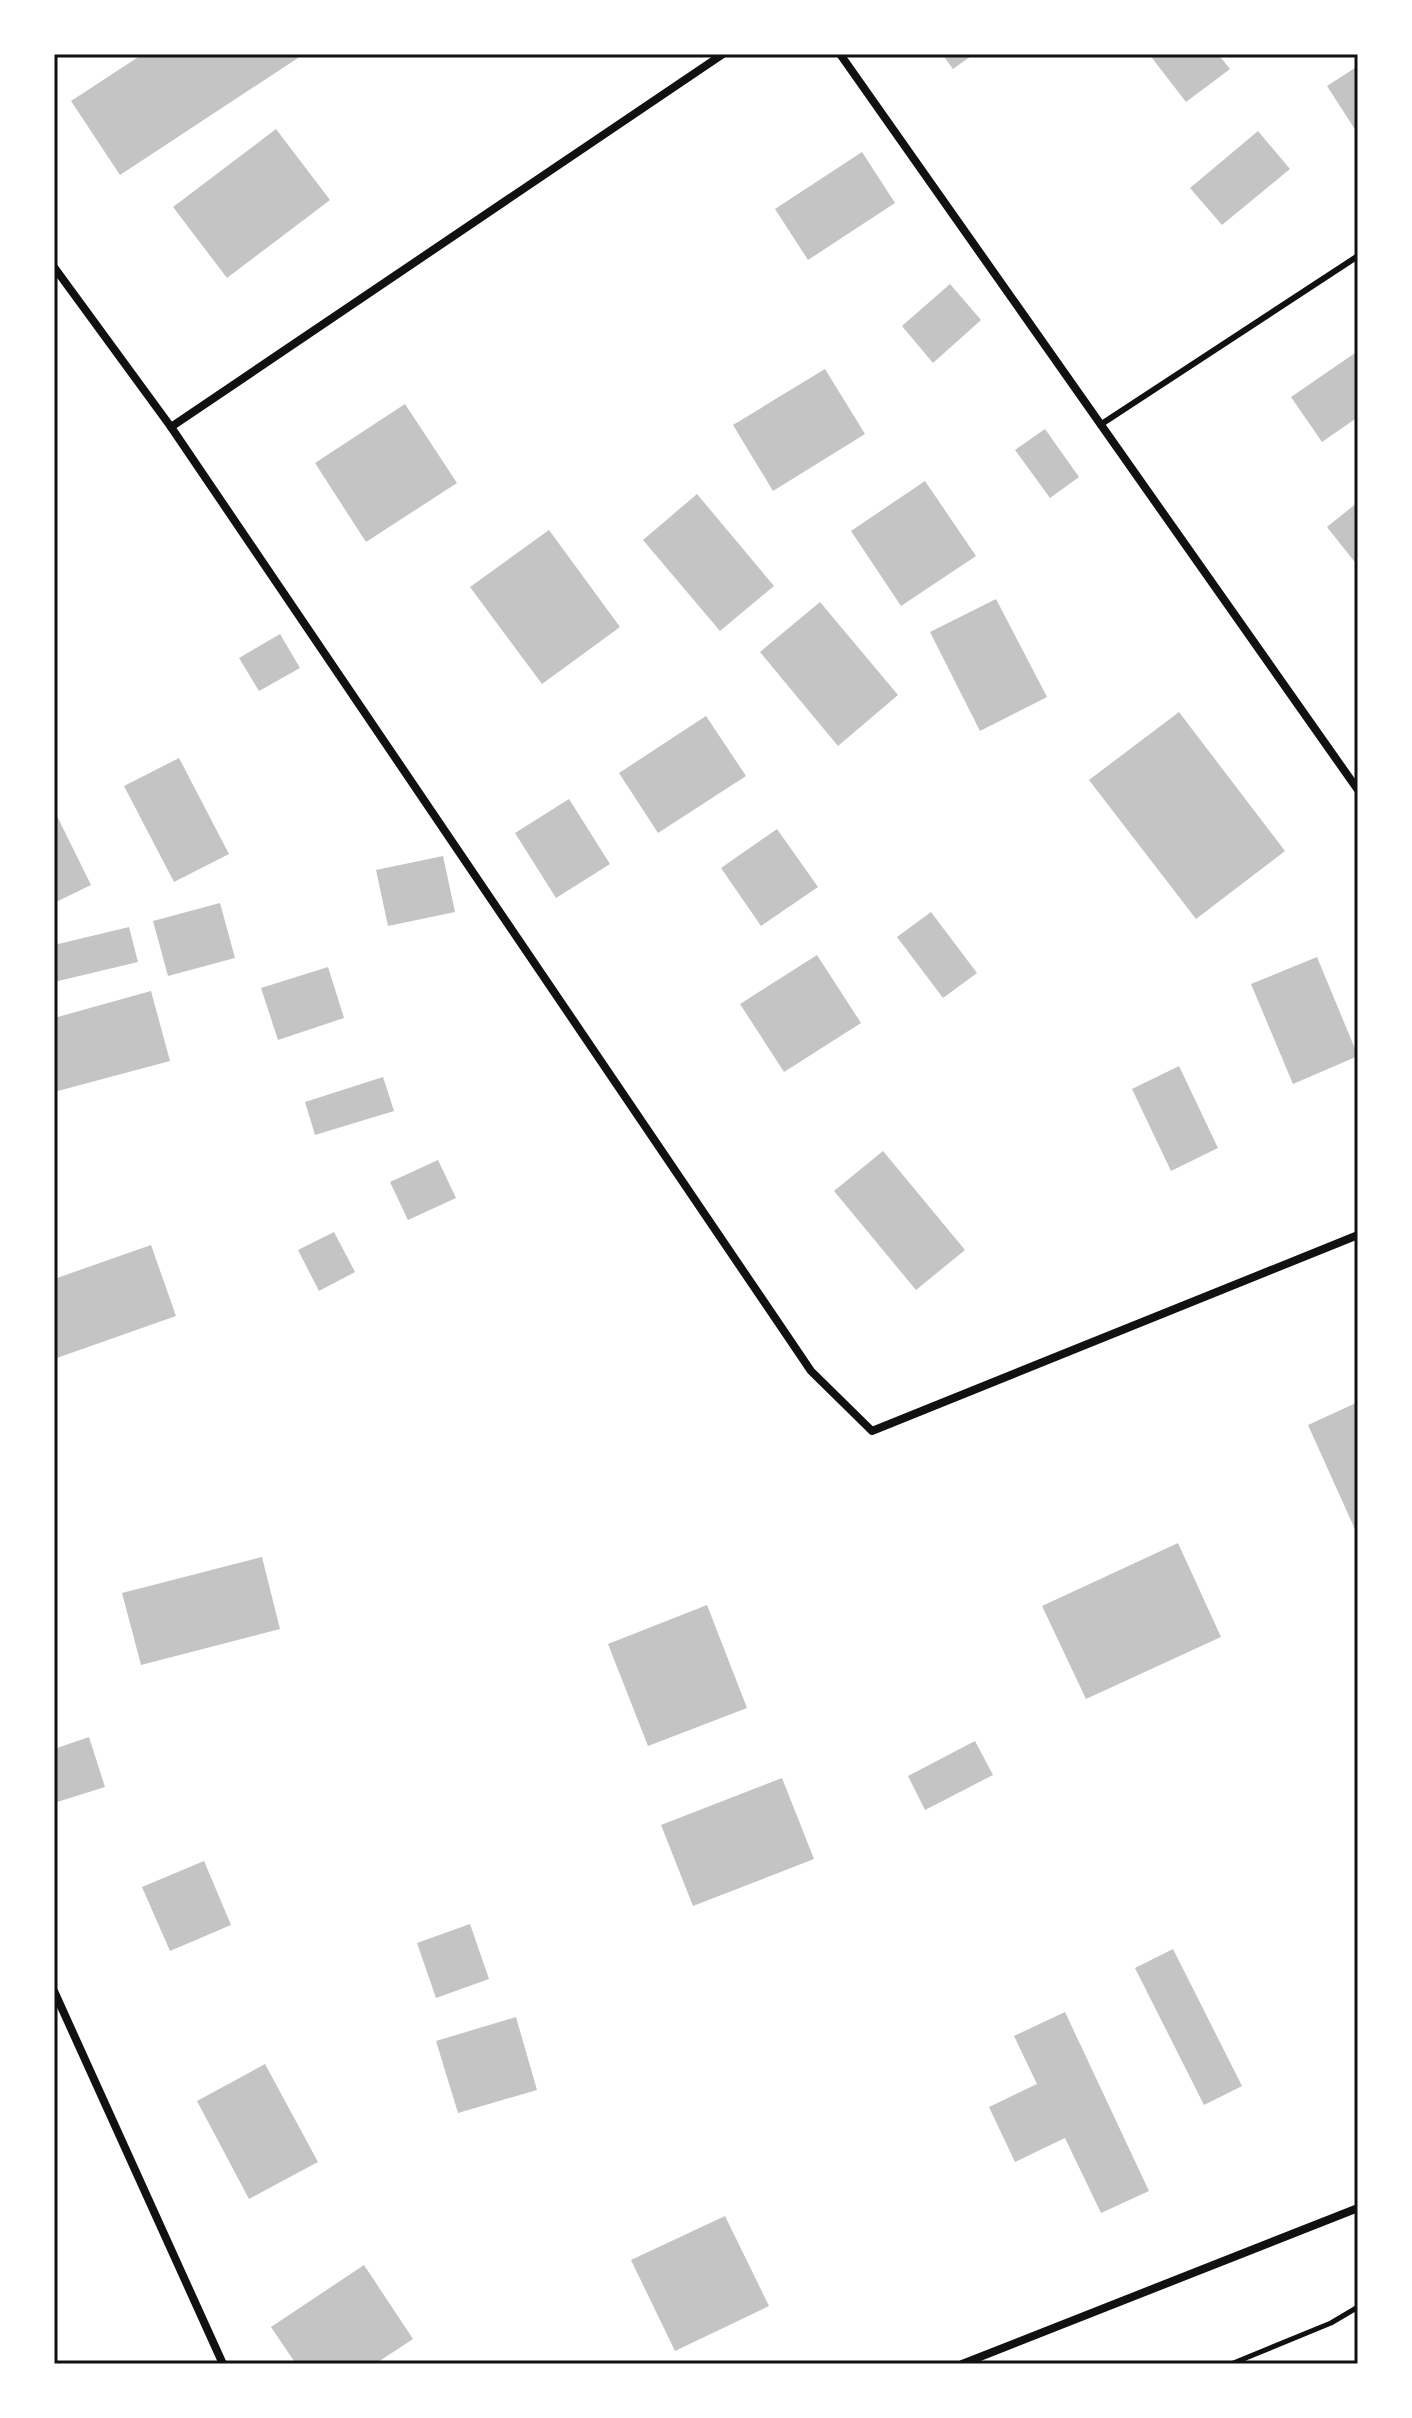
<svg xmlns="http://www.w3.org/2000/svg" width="1412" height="2418" viewBox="0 0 1412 2418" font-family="'Source Sans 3',sans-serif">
<rect width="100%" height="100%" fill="#fff"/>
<g fill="#c4c4c4">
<path d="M 143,54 L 304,54 L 120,175 L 71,101 Z"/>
<path d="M 942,54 L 974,54 L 953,69 Z"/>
<path d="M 1149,54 L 1218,54 L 1230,69 L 1186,102 Z"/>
<path d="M 1358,66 L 1358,134 L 1327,86 Z"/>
<path d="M 276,129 L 330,200 L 227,278 L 173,207 Z"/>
<path d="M 1258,131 L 1290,169 L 1222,225 L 1190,188 Z"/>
<path d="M 862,152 L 895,203 L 808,260 L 775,209 Z"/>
<path d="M 950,284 L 981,320 L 933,363 L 902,326 Z"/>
<path d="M 1358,351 L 1358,417 L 1322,442 L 1291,397 Z"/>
<path d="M 825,369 L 865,434 L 773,491 L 733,425 Z"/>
<path d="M 405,404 L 457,483 L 366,542 L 315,463 Z"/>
<path d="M 1045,429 L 1079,477 L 1050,498 L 1015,450 Z"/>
<path d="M 925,481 L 976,556 L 901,606 L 851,531 Z"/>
<path d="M 697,494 L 774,586 L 720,631 L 643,540 Z"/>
<path d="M 1358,502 L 1358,566 L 1327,527 Z"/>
<path d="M 549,530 L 620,627 L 542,684 L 470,587 Z"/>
<path d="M 996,599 L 1047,697 L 980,731 L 930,632 Z"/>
<path d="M 820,602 L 898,695 L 838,746 L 760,652 Z"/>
<path d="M 280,634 L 300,668 L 259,691 L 239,658 Z"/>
<path d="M 1179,712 L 1285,851 L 1196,919 L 1089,780 Z"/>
<path d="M 706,716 L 746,776 L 658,833 L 619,773 Z"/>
<path d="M 179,758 L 229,854 L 174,882 L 124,786 Z"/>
<path d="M 569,799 L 610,864 L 556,898 L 515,833 Z"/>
<path d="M 54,810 L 91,885 L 54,903 Z"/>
<path d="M 777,829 L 818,887 L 761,926 L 721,868 Z"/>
<path d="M 443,856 L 455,912 L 388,926 L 376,870 Z"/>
<path d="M 220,903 L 235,958 L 168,976 L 153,921 Z"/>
<path d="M 931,912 L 977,973 L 943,998 L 897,937 Z"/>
<path d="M 129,927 L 138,962 L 54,982 L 54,945 Z"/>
<path d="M 817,955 L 861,1023 L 784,1072 L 740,1004 Z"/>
<path d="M 1317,957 L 1358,1056 L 1293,1084 L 1251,984 Z"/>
<path d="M 328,967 L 344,1018 L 278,1040 L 261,988 Z"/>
<path d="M 151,991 L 170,1061 L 54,1092 L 54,1018 Z"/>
<path d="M 1179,1066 L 1218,1148 L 1171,1171 L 1132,1089 Z"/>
<path d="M 383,1077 L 394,1111 L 315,1135 L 305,1102 Z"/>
<path d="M 883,1151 L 965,1250 L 916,1290 L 834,1191 Z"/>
<path d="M 438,1160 L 456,1198 L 408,1220 L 390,1182 Z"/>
<path d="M 334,1232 L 355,1272 L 319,1291 L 298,1250 Z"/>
<path d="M 151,1245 L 176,1316 L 54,1359 L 54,1272 L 57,1278 Z"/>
<path d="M 1358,1402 L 1358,1536 L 1308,1425 Z"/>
<path d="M 1178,1543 L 1221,1637 L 1086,1699 L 1042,1606 Z"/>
<path d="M 262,1557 L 280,1629 L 141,1665 L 122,1593 Z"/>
<path d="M 707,1605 L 747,1708 L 648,1746 L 608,1644 Z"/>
<path d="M 89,1737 L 105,1787 L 54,1803 L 54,1749 Z"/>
<path d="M 975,1741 L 993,1775 L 925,1810 L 908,1776 Z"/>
<path d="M 782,1778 L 814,1859 L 693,1906 L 661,1825 Z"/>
<path d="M 204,1861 L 231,1925 L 170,1951 L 142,1887 Z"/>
<path d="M 470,1924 L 489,1979 L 436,1998 L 417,1943 Z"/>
<path d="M 1173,1949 L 1242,2086 L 1204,2105 L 1135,1968 Z"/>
<path d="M 1065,2012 L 1149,2191 L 1101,2213 L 1065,2138 L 1015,2162 L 989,2107 L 1037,2084 L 1014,2036 Z"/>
<path d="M 516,2017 L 537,2090 L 458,2113 L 436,2041 Z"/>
<path d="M 265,2064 L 318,2162 L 249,2199 L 197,2101 Z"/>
<path d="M 725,2216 L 769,2306 L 675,2351 L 631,2260 Z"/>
<path d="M 364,2265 L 413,2339 L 375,2364 L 296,2364 L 271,2327 Z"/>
</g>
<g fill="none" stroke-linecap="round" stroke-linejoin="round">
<path stroke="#111" stroke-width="5" d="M 1231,2364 L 1331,2323 L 1358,2307"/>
<path stroke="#111" stroke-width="6" d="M 1100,425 L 1358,256"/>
<g stroke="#111" stroke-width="8">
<path d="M 840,54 L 1358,790"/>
<path d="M 54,267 L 171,427 L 811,1371 L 872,1431 L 1358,1235"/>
<path d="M 171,427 L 723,54"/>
<path d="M 54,1991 L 223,2364"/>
<path d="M 962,2364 L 1358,2208"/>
</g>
</g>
<rect width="1412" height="2418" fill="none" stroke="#ffffff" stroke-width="112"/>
<rect x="56" y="56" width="1300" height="2306" fill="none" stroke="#111" stroke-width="3"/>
</svg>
